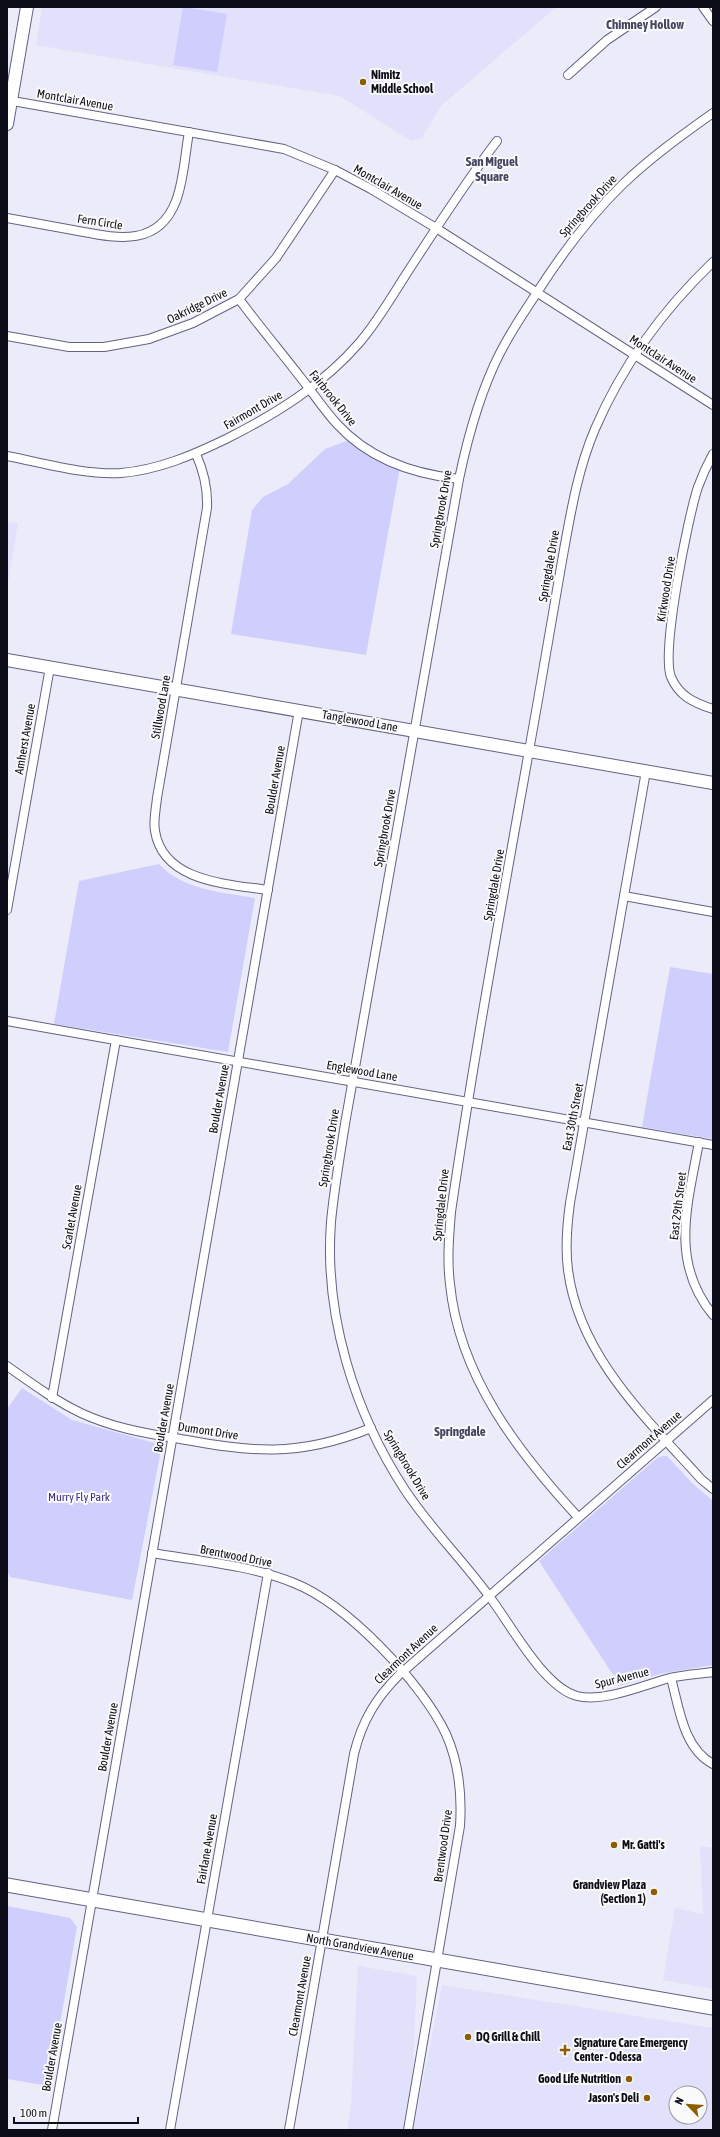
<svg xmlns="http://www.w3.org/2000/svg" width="720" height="2137" viewBox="0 0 720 2137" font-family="'Asap Condensed',sans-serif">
<rect width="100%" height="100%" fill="#ebebfa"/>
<g fill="#e1e1fb" fill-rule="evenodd">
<path d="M 42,7 L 556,7 L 441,106 L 422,138 L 411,141 L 340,96 L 36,45 Z"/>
<path d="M 7,522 L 18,523 L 7,589 Z"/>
<path d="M 700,1846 L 713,1848 L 713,1989 L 663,1980 L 675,1908 L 703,1914 Z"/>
<path d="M 358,1966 L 417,1976 L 411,2110 L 408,2130 L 347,2130 L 351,2104 Z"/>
<path d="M 442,1985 L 713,2028 L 713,2130 L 413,2130 ZM 676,2093 L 700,2093 L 700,2117 L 676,2117 Z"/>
</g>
<g fill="#cfcefd">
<path d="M 183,7 L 227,14 L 217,72 L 173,65 Z"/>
<path d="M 352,439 L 400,467 L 366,655 L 231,634 L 252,510 L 263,497 L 288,484 L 325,449 Z"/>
<path d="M 159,864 C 183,890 221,892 255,898 L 228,1052 L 54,1024 L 79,881 Z"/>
<path d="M 670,967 L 713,974 L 713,1139 L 642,1127 Z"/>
<path d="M 22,1388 L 72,1420 L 162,1445 L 132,1600 L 10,1577 L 7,1570 L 7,1409 Z"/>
<path d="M 663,1456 L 667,1456 L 692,1483 L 713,1501 L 713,1665 L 664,1673 L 618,1686 L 617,1681 L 539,1561 L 657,1458 Z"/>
<path d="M 7,1906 L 70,1918 L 77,1927 L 49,2086 L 7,2079 Z"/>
</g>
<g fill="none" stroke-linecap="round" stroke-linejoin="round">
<defs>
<g id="minor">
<path d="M 703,7 L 713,21"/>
<path d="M 568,75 L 607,40 L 656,7"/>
<path d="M 7,100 L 284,149 L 335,170 L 371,189 L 436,228 L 713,405"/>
<path d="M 713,113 C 682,135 650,158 623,184 C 590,216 563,252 538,291 C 525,311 511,331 500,353 C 480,392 468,436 459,479 L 345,1124 C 340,1156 334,1189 331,1222 C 324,1315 354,1412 405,1490 C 430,1528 462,1559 489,1596 C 510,1623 543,1687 577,1696 C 603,1703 643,1685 670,1678 C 684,1675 699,1674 713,1672"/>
<path d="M 7,218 C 29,222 51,226 73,230 C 112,237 157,250 176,201 C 184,180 185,154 189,132"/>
<path d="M 239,299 C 259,326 281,352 301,378 C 313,393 324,410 337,424 C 369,459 412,474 459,479"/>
<path d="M 7,336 L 69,347 L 104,347 L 149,339 L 193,323 L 239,299 L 276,258 L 335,170"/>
<path d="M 196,454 C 204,472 208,488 207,508 L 157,798 C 156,809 153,820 155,831 C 163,882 228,884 268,890"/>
<path d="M 713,454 C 707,465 702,476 698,487 C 688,517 661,651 671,677 C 679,696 694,703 713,709"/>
<path d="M 7,456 C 44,463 83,475 121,473 C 158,470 193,455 226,439 C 276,414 324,384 360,342 C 377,322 391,298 405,276 C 435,230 464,184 497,141"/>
<path d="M 646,771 L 570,1203 C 567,1225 565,1248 568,1270 C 579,1356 646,1418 701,1479 L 713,1489"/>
<path d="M 624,896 L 713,912"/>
<path d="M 7,910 L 50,667"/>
<path d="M 7,1021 L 713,1145"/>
<path d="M 699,1142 C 688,1203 669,1262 713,1315"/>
<path d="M 7,1366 C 31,1383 54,1400 81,1413 C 111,1427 143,1433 175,1438 C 251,1452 297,1458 371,1428"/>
<path d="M 52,1398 L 116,1040"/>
<path d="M 578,1517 C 518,1452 459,1376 450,1284 C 447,1260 449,1236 451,1212 C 476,1041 508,870 538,700 C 546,654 554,608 562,561 C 570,517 577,471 595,429 C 622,366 664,309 713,262"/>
<path d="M 152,1553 C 199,1561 250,1565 294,1583 C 347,1604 422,1683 446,1734 C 459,1763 462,1795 460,1826 L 408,2130"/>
<path d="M 671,1678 C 679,1707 683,1748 713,1764"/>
<path d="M 52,2130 L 299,710"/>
<path d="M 170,2130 L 268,1573"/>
<path d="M 289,2130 L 354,1754 C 362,1721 376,1698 399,1675 L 713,1400"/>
</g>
<g id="secondary">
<path d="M 7,124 L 27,7"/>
<path d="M 7,660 L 713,783"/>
</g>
<path id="primary" d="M 7,1885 L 713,2008"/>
</defs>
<use href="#minor" stroke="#636382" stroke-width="10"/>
<use href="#secondary" stroke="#636382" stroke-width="14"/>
<use href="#primary" stroke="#636382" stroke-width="15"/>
<use href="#minor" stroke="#fff" stroke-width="8"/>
<use href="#secondary" stroke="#fff" stroke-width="12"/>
<use href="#primary" stroke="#fff" stroke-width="13"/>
</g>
<g fill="#8c5e04" stroke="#fafafa" stroke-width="1.5">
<circle cx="363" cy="82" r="4"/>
<circle cx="614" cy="1845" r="4"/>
<circle cx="654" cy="1892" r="4"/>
<circle cx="468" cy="2037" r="4"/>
<path d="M563 2044h4v4h4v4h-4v4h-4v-4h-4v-4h4z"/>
<circle cx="629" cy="2079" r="4"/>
<circle cx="647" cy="2098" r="4"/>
</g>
<g text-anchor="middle" stroke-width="4" stroke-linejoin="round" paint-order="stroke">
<g font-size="12" font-weight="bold" fill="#0d0d19" stroke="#fafafa" text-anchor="start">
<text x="371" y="79">Nimitz<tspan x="371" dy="14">Middle School</tspan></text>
<text x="622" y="1849">Mr. Gatti's</text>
<text x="646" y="1889" text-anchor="end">Grandview Plaza<tspan x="646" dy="14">(Section 1)</tspan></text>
<text x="476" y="2041">DQ Grill &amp; Chill</text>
<text x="574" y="2047">Signature Care Emergency<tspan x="574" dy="14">Center - Odessa</tspan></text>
<text x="621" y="2083" text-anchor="end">Good Life Nutrition</text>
<text x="639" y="2102" text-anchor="end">Jason's Deli</text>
</g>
<g font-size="12" fill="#0d0d19" stroke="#fafafa">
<text transform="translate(75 100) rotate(10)" y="4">Montclair Avenue</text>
<text transform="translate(388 187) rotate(30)" y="4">Montclair Avenue</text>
<text transform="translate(588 206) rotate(-48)" y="4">Springbrook Drive</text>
<text transform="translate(100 222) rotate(9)" y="4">Fern Circle</text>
<text transform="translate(197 306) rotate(-26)" y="4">Oakridge Drive</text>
<text transform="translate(663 359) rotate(33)" y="4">Montclair Avenue</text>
<text transform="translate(333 398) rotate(51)" y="4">Fairbrook Drive</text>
<text transform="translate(253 410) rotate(-30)" y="4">Fairmont Drive</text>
<text transform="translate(441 509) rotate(-80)" y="4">Springbrook Drive</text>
<text transform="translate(549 566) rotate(-80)" y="4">Springdale Drive</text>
<text transform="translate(666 589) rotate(-81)" y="4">Kirkwood Drive</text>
<text transform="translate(161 707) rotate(-80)" y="4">Stillwood Lane</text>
<text transform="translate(360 721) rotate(10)" y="4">Tanglewood Lane</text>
<text transform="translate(25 739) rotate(-80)" y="4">Amherst Avenue</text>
<text transform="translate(275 780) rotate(-80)" y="4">Boulder Avenue</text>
<text transform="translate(385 828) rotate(-80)" y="4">Springbrook Drive</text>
<text transform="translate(494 885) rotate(-80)" y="4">Springdale Drive</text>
<text transform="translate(362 1071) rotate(10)" y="4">Englewood Lane</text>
<text transform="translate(219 1099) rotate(-80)" y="4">Boulder Avenue</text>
<text transform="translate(573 1117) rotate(-79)" y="4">East 30th Street</text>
<text transform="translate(329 1148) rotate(-81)" y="4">Springbrook Drive</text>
<text transform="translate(441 1205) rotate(-84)" y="4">Springdale Drive</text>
<text transform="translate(678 1206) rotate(-83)" y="4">East 29th Street</text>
<text transform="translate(72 1217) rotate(-80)" y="4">Scarlet Avenue</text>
<text transform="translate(164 1418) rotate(-80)" y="4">Boulder Avenue</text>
<text transform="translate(208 1431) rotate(9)" y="4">Dumont Drive</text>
<text transform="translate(649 1440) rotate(-41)" y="4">Clearmont Avenue</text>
<text transform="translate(407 1465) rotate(59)" y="4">Springbrook Drive</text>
<text transform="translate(236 1556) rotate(11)" y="4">Brentwood Drive</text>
<text transform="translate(406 1654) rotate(-43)" y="4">Clearmont Avenue</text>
<text transform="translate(622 1678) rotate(-14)" y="4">Spur Avenue</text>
<text transform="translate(108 1737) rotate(-80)" y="4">Boulder Avenue</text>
<text transform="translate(443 1846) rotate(-82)" y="4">Brentwood Drive</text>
<text transform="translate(207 1849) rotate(-80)" y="4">Fairlane Avenue</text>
<text transform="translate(360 1947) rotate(10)" y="4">North Grandview Avenue</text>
<text transform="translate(300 1996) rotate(-80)" y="4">Clearmont Avenue</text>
<text transform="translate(52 2057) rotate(-80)" y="4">Boulder Avenue</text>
</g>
<g font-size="12" fill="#3f3383" stroke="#fafafa">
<text x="79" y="1501">Murry Fly Park</text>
</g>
<g font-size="13" font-weight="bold" fill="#454562" stroke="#fafafa">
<text x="645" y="29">Chimney Hollow</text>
<text x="492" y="166">San Miguel<tspan x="492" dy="15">Square</tspan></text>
<text x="460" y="1436">Springdale</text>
</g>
</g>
<rect width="720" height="2137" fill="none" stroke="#0d0d19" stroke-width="16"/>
<g transform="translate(688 2105) rotate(295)"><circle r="19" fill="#fafafa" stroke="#9b9ba0"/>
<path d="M0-3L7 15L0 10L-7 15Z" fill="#8c5e04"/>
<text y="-6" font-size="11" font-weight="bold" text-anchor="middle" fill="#0d0d19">N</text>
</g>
<path d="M14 2117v6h124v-6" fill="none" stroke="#0d0d19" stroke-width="2"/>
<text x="20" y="2117" font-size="12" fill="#0d0d19" stroke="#fafafa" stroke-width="3" paint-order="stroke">100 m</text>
</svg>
